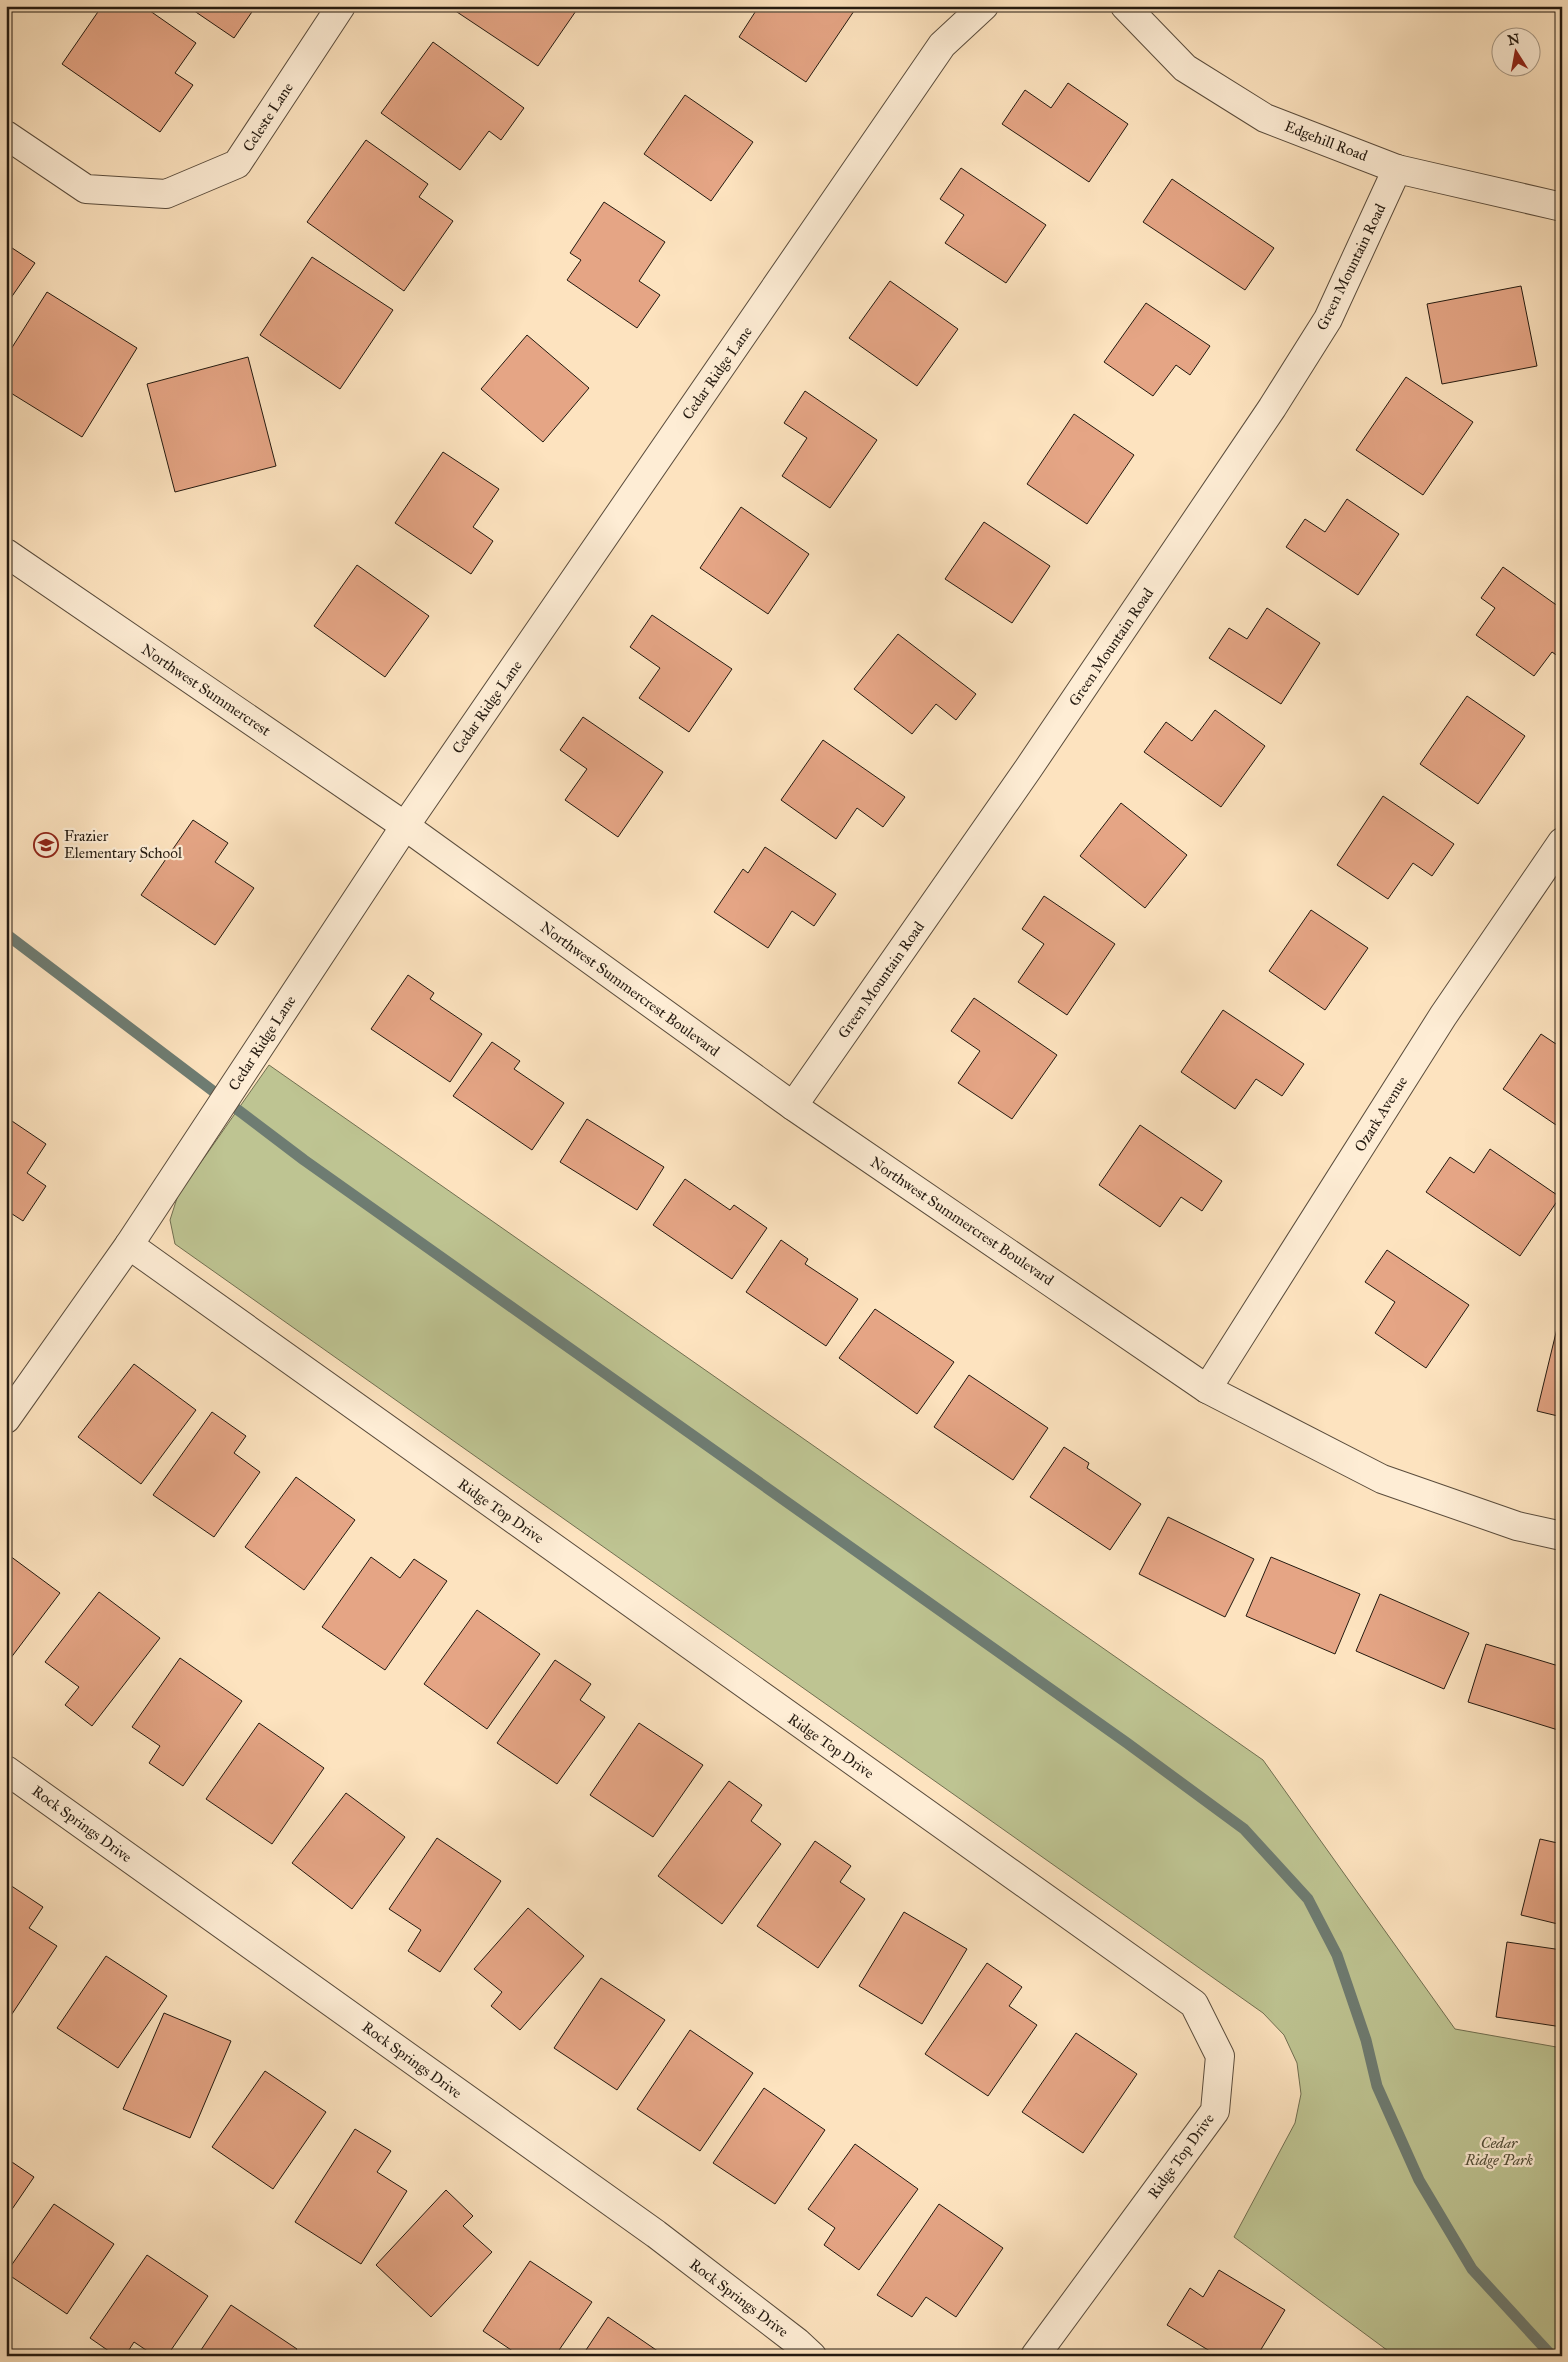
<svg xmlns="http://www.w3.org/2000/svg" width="1568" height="2362" viewBox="0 0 1568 2362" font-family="'IM FELL Great Primer',serif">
<rect width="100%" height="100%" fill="#fde3bf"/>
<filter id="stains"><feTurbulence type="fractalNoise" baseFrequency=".004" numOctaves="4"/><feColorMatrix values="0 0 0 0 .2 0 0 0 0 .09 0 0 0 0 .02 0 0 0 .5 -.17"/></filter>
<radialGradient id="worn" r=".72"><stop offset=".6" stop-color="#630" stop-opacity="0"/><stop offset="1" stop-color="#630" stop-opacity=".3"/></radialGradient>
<path fill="#bec492" stroke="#716f51" d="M 269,1065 L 1263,1760 L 1455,2029 L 1562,2048 L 1562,2356 L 1395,2356 L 1234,2237 L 1295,2123 L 1301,2094 L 1297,2063 L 1284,2035 L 1263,2013 L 175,1244 L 170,1220 L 178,1195 Z"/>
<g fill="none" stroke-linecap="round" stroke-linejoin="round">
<path stroke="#6e7c72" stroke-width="11" d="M 6,934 L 304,1160 L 1127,1743 L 1244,1829 L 1308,1899 L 1337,1955 L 1366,2040 L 1377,2086 L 1419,2180 L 1472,2269 L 1552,2356"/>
</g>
<g fill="#e5a585" stroke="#241a10">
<path d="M 102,6 L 143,6 L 196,43 L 175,73 L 193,85 L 160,132 L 62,64 Z"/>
<path d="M 187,6 L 256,6 L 234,38 Z"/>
<path d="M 457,6 L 576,6 L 578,8 L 538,66 L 454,10 Z"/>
<path d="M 759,6 L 847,6 L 854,11 L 806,82 L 739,37 Z"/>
<path d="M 433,42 L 524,108 L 501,140 L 489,131 L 460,170 L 381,113 Z"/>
<path d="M 1068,83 L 1128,124 L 1089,182 L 1002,124 L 1025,90 L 1051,108 Z"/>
<path d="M 685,95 L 753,142 L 711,201 L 644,154 Z"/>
<path d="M 366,140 L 428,184 L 419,197 L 453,221 L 404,291 L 307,222 Z"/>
<path d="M 961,168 L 1046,225 L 1006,283 L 945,243 L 964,215 L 940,199 Z"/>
<path d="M 1172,179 L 1274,248 L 1245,290 L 1143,222 Z"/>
<path d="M 604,202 L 665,242 L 639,281 L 660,295 L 637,328 L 567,280 L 581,260 L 570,253 Z"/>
<path d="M 6,244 L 35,263 L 6,305 Z"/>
<path d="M 312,257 L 393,310 L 340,389 L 260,335 Z"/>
<path d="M 890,281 L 958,329 L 917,386 L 849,338 Z"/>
<path d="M 1521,286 L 1537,366 L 1442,384 L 1427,304 Z"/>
<path d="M 47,292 L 137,348 L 82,437 L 6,390 L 6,357 Z"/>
<path d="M 1146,303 L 1210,346 L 1190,375 L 1176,365 L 1153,396 L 1104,362 Z"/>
<path d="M 527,335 L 589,388 L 543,442 L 481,389 Z"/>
<path d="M 248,357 L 276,466 L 175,492 L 147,384 Z"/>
<path d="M 1406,377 L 1473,422 L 1423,495 L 1356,450 Z"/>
<path d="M 805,391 L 877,440 L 830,508 L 782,476 L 807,438 L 784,423 Z"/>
<path d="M 1074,414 L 1134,455 L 1087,524 L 1027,484 Z"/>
<path d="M 443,452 L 499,489 L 473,527 L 493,541 L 471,574 L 395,523 Z"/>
<path d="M 1347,499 L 1399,534 L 1358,595 L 1286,547 L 1305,519 L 1325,532 Z"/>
<path d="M 741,507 L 809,554 L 768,614 L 700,568 Z"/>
<path d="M 984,522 L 1050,566 L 1012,623 L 945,579 Z"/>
<path d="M 357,565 L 429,616 L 385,677 L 314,626 Z"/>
<path d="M 1503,567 L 1562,609 L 1562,659 L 1552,652 L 1534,676 L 1476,635 L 1495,608 L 1481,598 Z"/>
<path d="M 1267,608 L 1320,643 L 1281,704 L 1209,658 L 1229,628 L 1247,639 Z"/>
<path d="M 652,615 L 732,669 L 689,732 L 639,698 L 660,668 L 630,647 Z"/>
<path d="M 898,634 L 976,694 L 956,720 L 936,704 L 912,734 L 854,689 Z"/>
<path d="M 1467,696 L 1525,736 L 1478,804 L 1420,764 Z"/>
<path d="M 1215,710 L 1265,746 L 1221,807 L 1144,752 L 1166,722 L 1192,741 Z"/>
<path d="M 583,717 L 663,772 L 618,837 L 565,800 L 587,769 L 560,750 Z"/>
<path d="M 823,740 L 905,797 L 883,827 L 857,808 L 836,839 L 781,800 Z"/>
<path d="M 1383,796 L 1454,844 L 1432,876 L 1413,863 L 1388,899 L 1337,865 Z"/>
<path d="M 1121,803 L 1187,855 L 1145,908 L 1080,856 Z"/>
<path d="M 193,820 L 228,843 L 215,862 L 254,888 L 215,945 L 141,895 Z"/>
<path d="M 765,847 L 836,894 L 814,926 L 792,911 L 768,948 L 714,912 L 743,869 L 748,873 Z"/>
<path d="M 1044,896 L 1115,944 L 1067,1015 L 1018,982 L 1044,944 L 1022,929 Z"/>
<path d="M 1311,910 L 1368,948 L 1325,1010 L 1269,971 Z"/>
<path d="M 408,975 L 434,993 L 430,999 L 482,1034 L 450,1082 L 371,1029 Z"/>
<path d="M 974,998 L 1057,1055 L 1012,1119 L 958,1083 L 980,1051 L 951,1031 Z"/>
<path d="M 1223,1010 L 1304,1064 L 1282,1096 L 1256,1079 L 1235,1109 L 1181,1072 Z"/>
<path d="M 1541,1034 L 1562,1048 L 1562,1129 L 1503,1089 Z"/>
<path d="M 492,1042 L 520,1061 L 514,1069 L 564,1103 L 532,1150 L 453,1096 Z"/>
<path d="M 6,1117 L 46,1144 L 27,1173 L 46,1186 L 23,1221 L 6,1210 Z"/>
<path d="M 587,1119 L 664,1167 L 637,1210 L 560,1162 Z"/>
<path d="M 1140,1125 L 1222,1181 L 1202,1211 L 1181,1197 L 1160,1227 L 1099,1185 Z"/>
<path d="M 1490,1149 L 1560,1197 L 1520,1256 L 1426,1192 L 1450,1157 L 1474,1173 Z"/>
<path d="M 685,1179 L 730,1210 L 734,1205 L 767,1228 L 732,1279 L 653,1225 Z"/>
<path d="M 781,1240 L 808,1259 L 805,1264 L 858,1299 L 826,1346 L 746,1292 Z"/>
<path d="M 1387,1250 L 1469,1305 L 1426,1368 L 1375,1333 L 1395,1302 L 1365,1282 Z"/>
<path d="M 875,1309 L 954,1362 L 917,1414 L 839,1358 Z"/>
<path d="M 1561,1312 L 1562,1312 L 1562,1417 L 1537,1411 Z"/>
<path d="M 134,1364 L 196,1410 L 141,1484 L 78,1437 Z"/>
<path d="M 969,1375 L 1048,1428 L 1013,1480 L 934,1427 Z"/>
<path d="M 212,1412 L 246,1436 L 234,1453 L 260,1472 L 214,1537 L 153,1495 Z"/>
<path d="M 1064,1447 L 1089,1463 L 1087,1468 L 1141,1504 L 1110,1550 L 1030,1497 Z"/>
<path d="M 296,1477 L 355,1520 L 304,1590 L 245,1547 Z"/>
<path d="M 1168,1517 L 1254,1559 L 1225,1617 L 1139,1574 Z"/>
<path d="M 6,1553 L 60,1593 L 10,1659 L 6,1657 Z"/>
<path d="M 371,1557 L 400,1578 L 414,1559 L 447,1581 L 385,1670 L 322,1627 Z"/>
<path d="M 1271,1557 L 1360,1594 L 1335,1654 L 1246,1616 Z"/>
<path d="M 99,1592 L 160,1638 L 92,1726 L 65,1705 L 79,1687 L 45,1662 Z"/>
<path d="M 1380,1594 L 1469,1633 L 1444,1689 L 1356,1651 Z"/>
<path d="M 477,1610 L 540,1654 L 487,1729 L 424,1684 Z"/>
<path d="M 1486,1644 L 1562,1667 L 1562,1716 L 1558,1730 L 1468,1702 Z"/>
<path d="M 180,1658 L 242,1701 L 183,1786 L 149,1763 L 160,1746 L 132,1727 Z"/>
<path d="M 555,1660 L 591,1684 L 580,1700 L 605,1717 L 557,1784 L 497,1743 Z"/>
<path d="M 259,1723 L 324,1768 L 272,1844 L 206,1799 Z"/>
<path d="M 639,1723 L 703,1765 L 653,1837 L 590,1795 Z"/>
<path d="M 729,1781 L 762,1805 L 751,1821 L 781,1844 L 722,1924 L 658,1876 Z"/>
<path d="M 346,1793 L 405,1837 L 352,1909 L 292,1863 Z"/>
<path d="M 437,1838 L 501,1881 L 440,1972 L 408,1951 L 421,1930 L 389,1909 Z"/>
<path d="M 1540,1839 L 1562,1844 L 1562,1925 L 1521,1915 Z"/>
<path d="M 815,1841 L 851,1866 L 840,1882 L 865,1899 L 818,1968 L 757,1926 Z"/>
<path d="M 7,1883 L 43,1907 L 29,1928 L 57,1946 L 10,2017 L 6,2015 Z"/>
<path d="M 528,1908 L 584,1956 L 520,2030 L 491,2006 L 502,1992 L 474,1969 Z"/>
<path d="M 904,1912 L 967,1949 L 922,2024 L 859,1986 Z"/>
<path d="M 1507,1942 L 1562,1950 L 1562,2027 L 1496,2017 Z"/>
<path d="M 106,1956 L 167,1996 L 118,2068 L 57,2028 Z"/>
<path d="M 987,1963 L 1022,1987 L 1009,2006 L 1037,2025 L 988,2096 L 925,2054 Z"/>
<path d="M 601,1978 L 665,2020 L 617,2090 L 554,2048 Z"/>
<path d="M 164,2013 L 231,2041 L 190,2138 L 123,2109 Z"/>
<path d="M 690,2030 L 753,2073 L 700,2151 L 637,2109 Z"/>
<path d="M 1076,2033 L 1137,2074 L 1083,2153 L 1022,2112 Z"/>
<path d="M 265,2071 L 326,2112 L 273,2189 L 212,2147 Z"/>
<path d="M 764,2088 L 825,2130 L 775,2204 L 713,2163 Z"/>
<path d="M 355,2129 L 391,2151 L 377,2172 L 407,2191 L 361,2264 L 295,2222 Z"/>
<path d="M 855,2144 L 918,2189 L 859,2270 L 824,2245 L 835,2228 L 808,2209 Z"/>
<path d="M 6,2158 L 34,2177 L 6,2218 Z"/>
<path d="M 446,2190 L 473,2216 L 463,2226 L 492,2252 L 431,2317 L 376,2265 Z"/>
<path d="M 54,2204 L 114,2244 L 67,2314 L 6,2273 Z"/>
<path d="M 939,2204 L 1003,2248 L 956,2317 L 926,2297 L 912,2317 L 877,2295 Z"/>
<path d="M 147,2255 L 208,2296 L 167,2356 L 155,2356 L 134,2342 L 125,2356 L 116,2356 L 90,2338 Z"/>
<path d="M 530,2261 L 592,2302 L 555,2356 L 520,2356 L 483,2331 Z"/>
<path d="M 1219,2270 L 1285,2310 L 1257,2356 L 1218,2356 L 1167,2325 L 1190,2288 L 1203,2297 Z"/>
<path d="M 231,2305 L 297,2349 L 292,2356 L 197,2356 Z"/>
<path d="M 608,2317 L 665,2356 L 582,2356 Z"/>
</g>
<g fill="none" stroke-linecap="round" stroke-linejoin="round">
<defs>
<g id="minor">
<path d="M 6,135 L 86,189 L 166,194 L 237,164 L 341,6"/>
<path d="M 793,1106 L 1028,769 L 1272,408 L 1328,319 L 1397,169"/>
<path d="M 129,1245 L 1194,2004 L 1220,2056 L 1215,2111 L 1035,2356"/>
<path d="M 1207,1389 L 1443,1016 L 1562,842"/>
<path d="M 6,1419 L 129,1245 L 405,826 L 942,45 L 984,6"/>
<path d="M 6,1770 L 656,2234 L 797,2342 L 812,2356"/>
</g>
<g id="tertiary">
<path d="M 1125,6 L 1185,68 L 1265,118 L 1397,169 L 1562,207"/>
<path d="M 6,553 L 405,826 L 793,1106 L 1207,1389 L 1382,1479 L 1517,1526 L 1562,1536"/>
</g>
</defs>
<use href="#minor" stroke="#5a4c3c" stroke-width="30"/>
<use href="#tertiary" stroke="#5a4c3c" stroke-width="30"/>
<use href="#minor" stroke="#feedd5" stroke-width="28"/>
<use href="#tertiary" stroke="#feedd5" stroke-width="28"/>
</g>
<defs>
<symbol id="school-ring" viewBox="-11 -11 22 22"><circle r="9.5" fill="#feedd5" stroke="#8f2418" stroke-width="1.5"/><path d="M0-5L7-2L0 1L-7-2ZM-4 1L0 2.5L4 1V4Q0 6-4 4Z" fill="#8f2418"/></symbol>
</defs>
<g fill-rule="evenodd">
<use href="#school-ring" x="32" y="831" width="28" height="28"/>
</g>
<g text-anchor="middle" stroke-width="4.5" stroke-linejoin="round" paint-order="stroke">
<g font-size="15" fill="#241a10" stroke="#feedd5">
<text transform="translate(268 117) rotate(-57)" y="5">Celeste Lane</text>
<text transform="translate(1326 141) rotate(21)" y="5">Edgehill Road</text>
<text transform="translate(1351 267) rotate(-64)" y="5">Green Mountain Road</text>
<text transform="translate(717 373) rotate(-55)" y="5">Cedar Ridge Lane</text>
<text transform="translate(1111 647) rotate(-56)" y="5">Green Mountain Road</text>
<text transform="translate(206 690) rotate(34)" y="5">Northwest Summercrest</text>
<text transform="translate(487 707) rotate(-55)" y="5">Cedar Ridge Lane</text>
<text transform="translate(881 980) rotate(-55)" y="5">Green Mountain Road</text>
<text transform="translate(630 989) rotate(36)" y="5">Northwest Summercrest Boulevard</text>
<text transform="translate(262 1043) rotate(-57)" y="5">Cedar Ridge Lane</text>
<text transform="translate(1381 1114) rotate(-58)" y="5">Ozark Avenue</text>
<text transform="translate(962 1221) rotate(34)" y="5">Northwest Summercrest Boulevard</text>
<text transform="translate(501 1511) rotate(35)" y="5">Ridge Top Drive</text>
<text transform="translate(831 1746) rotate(35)" y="5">Ridge Top Drive</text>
<text transform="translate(82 1824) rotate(36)" y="5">Rock Springs Drive</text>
<text transform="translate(412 2060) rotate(36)" y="5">Rock Springs Drive</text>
<text transform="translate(1181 2156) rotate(-54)" y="5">Ridge Top Drive</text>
<text transform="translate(739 2298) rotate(37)" y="5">Rock Springs Drive</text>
</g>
<g font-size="15" fill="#241a10" stroke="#feedd5" text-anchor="start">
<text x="64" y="841">Frazier<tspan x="64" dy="17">Elementary School</tspan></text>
</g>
<g font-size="15" font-style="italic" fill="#524d37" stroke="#feedd5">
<text x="1499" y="2148">Cedar<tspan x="1499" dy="17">Ridge Park</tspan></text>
</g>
</g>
<rect width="1568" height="2362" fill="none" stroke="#fde3bf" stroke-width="25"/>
<rect x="8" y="8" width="1553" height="2347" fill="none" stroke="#241a10" stroke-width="2.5"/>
<rect x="12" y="12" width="1543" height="2337" fill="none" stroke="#241a10"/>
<g transform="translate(1516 52) rotate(349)"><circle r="24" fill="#feedd5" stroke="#a79986"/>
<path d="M0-4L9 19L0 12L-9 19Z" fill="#8f2418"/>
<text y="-8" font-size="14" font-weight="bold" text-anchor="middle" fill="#241a10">N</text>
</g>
<rect width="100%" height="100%" filter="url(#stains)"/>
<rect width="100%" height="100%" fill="url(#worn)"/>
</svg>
